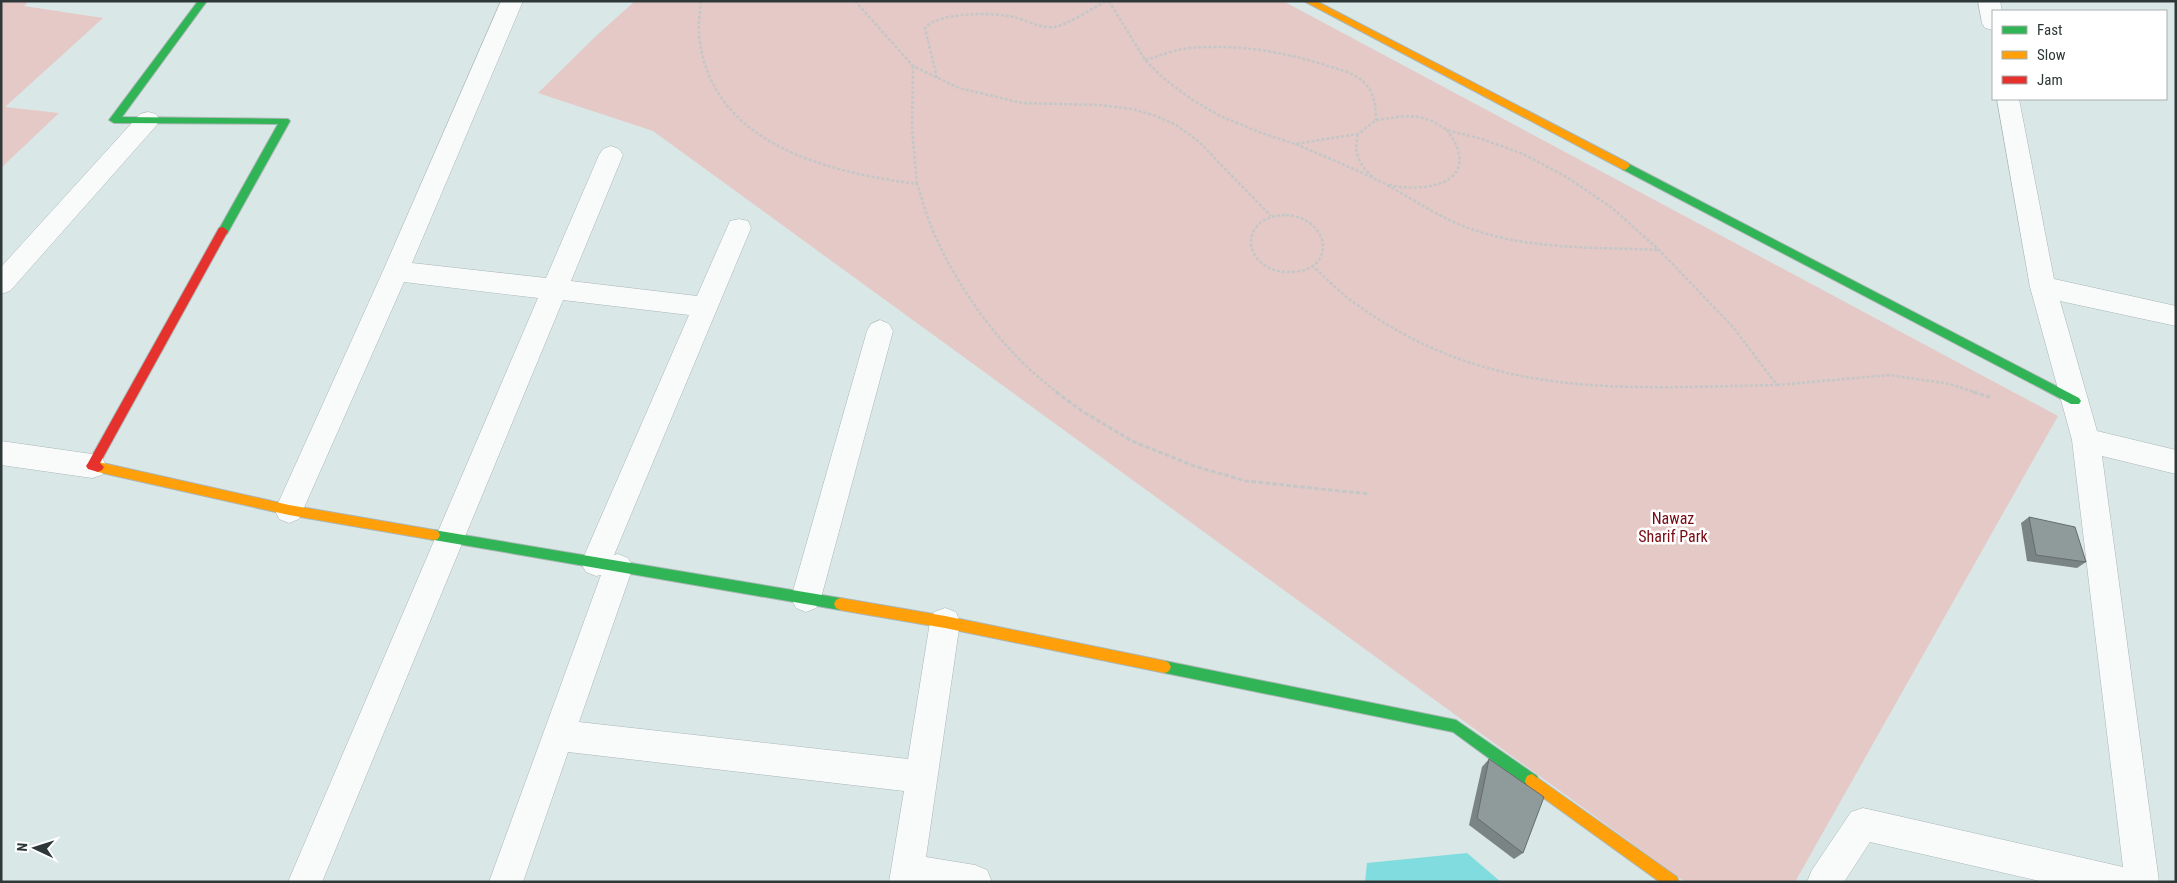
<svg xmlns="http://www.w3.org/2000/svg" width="2177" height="883" viewBox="0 0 2177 883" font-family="'Roboto Condensed',sans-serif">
<rect width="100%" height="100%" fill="#d9e7e7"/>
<g fill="#e5c9c6">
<path d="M 1,1 L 29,1 L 24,6 L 103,18 L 5,107 L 59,113 L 1,168 Z"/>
<path d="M 635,1 L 1283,1 L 2058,416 L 1795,882 L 1685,882 L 653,131 L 538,93 L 596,36 Z"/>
</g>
<path fill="#81dcdf" d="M 1467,853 L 1501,882 L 1365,882 L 1367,863 Z"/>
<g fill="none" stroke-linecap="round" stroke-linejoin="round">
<defs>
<g id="street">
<path d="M 501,1 L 523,1 L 412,263 L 546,278 L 599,155 L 603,149 L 611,146 L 619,149 L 623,155 L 571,281 L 697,296 L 730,221 L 739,219 L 748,221 L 751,228 L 614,555 L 618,554 L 628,558 L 633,567 L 579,722 L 908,759 L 930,622 L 934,612 L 945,608 L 956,612 L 960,622 L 926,857 L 975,865 L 987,870 L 992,882 L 889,882 L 904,791 L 568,752 L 523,882 L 489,882 L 601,575 L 596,576 L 586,572 L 581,563 L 689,315 L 563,300 L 322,882 L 288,882 L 538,298 L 404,282 L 299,519 L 289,523 L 279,519 L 275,510 L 383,271 Z"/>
<path d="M 1978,1 L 2000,1 L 2002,11 L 1993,11 L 1993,30 L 1985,28 L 1982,23 Z"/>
<path d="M 1997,99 L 2019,99 L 2054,279 L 2176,306 L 2176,326 L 2060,301 L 2097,431 L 2176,450 L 2176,474 L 2102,456 L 2159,882 L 2044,882 L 1870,842 L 1844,882 L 1807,882 L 1812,870 L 1851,812 L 1863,808 L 2123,867 L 2072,440 L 2030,287 Z"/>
<path d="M 148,112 L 156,114 L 160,120 L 156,126 L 10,291 L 1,294 L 1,267 L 140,114 Z"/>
<path d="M 880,320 L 889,324 L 893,331 L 821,598 L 816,608 L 806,612 L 796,608 L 791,598 L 867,331 L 871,324 Z"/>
<path d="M 1,441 L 92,454 L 102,457 L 106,466 L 102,475 L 92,478 L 1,465 Z"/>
</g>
<g id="fast">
<path d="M 198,1 L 207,1 L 122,117 L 288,119 L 290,121 L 227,234 L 223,235 L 218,231 L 278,124 L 114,123 L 109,120 Z"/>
<path d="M 1625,162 L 2079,398 L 2081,401 L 2079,404 L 2071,404 L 1622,169 L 1620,166 Z"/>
<path d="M 434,530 L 840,598 L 844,600 L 846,604 L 844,608 L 840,610 L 434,540 L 430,539 L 428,535 L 430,531 Z"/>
<path d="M 1165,661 L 1456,720 L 1537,776 L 1539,781 L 1537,786 L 1532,788 L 1527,786 L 1453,732 L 1165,673 L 1161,671 L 1159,667 L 1161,663 Z"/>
</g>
<g id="slow">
<path d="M 1304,1 L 1316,1 L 1628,163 L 1630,166 L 1625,170 L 1622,169 Z"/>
<path d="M 98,462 L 289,505 L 434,530 L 438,531 L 440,535 L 438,539 L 434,540 L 289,515 L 98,472 L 94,470 L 92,467 L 94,464 Z"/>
<path d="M 840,598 L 945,616 L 1165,661 L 1169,663 L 1171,667 L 1169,671 L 1165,673 L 945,628 L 840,610 L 836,608 L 834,604 L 836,600 Z"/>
<path d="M 1532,774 L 1677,877 L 1679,882 L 1660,882 L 1527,786 L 1525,781 L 1527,776 Z"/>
</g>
<path id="jam" d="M 223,227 L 228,231 L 100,463 L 104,467 L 102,470 L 98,472 L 88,469 L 86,466 L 88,463 L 219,228 Z"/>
</defs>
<use href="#street" stroke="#abb6b6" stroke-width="1"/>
<use href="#fast" stroke="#abb6b6" stroke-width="2"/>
<use href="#slow" stroke="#abb6b6" stroke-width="2"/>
<use href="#jam" stroke="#abb6b6" stroke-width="2"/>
<g stroke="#c3c7c7" stroke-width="2.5" stroke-dasharray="3 2" stroke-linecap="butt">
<path d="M 701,1 C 700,12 698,24 699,35 C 710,145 828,172 917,184 C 923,202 928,221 936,238 C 964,298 1005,353 1058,393"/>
<path d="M 855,1 L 913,66 L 959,88 L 1022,103 L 1099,105 L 1132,109 L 1156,116 L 1176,125 L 1198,141 L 1271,216"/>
<path d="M 1109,1 L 1145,60 L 1163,78 L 1191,99 L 1220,116 L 1259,132 L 1295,144 L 1358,134 L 1376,120 L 1405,116 L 1419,117 L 1432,121 L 1447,130 L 1482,139 L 1523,154 L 1565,176 L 1611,207 L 1659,250 L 1733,327 L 1777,385 C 1620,388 1487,401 1352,301 C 1338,291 1326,278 1313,266"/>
<path d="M 1145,60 C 1160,56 1174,50 1189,48 C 1236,44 1280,51 1325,65 C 1340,70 1358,73 1368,87 C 1375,96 1376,109 1376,120"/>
<path d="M 913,66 L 912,128 L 917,184"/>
<path d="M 937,78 L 925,28 C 938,12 994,12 1014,17 C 1026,20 1041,29 1054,27 C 1065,26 1095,7 1106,1"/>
<path d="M 1358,134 C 1353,152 1359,165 1373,177"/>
<path d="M 1296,144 C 1325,157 1354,168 1383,183 C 1410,197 1435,215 1463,226 C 1524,250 1593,247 1658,250"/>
<path d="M 1389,185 C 1415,191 1472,189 1457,147 C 1455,141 1450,135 1447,130"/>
<path d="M 1286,215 C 1331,218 1338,272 1290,272 C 1243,273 1235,216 1286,215 Z"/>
<path d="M 1777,385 L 1890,375 L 1950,384 L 1977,393"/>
</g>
<g stroke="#c3c7c7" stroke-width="3" stroke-dasharray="4.5 2.5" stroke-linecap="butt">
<path d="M 1056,392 L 1082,411 L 1132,441 L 1194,466 L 1246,481 L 1369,494"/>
<path d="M 1973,392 L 1990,397"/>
</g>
<use href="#street" fill="#f9fbfb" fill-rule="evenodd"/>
<use href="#fast" fill="#30b455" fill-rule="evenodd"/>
<use href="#slow" fill="#ff9f0a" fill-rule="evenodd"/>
<use href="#jam" fill="#e5322d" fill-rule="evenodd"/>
</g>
<g fill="#7b8484">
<path d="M 2029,517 L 2086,562 L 2077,568 L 2027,561 L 2021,523 Z"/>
<path d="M 1489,759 L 1523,853 L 1514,859 L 1469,825 L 1482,767 Z"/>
</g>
<g fill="#8f9a9a" stroke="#646c6c">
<path d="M 2029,517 L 2075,527 L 2086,562 L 2036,555 Z"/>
<path d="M 1489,759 L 1544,797 L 1523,853 L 1477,818 Z"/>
</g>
<g text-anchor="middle" stroke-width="5" stroke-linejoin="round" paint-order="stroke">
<g font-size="16" fill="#770a13" stroke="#fff">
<text x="1673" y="524">Nawaz<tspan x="1673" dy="18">Sharif Park</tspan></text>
</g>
</g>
<rect width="2177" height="883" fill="none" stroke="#2e3838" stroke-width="5"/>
<rect x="1992" y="10" width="175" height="90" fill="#ffffff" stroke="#abafaf"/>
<rect x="2002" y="26" width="25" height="8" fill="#30b455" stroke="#abafaf"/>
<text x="2037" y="35" font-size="15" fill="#2e3838">Fast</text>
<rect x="2002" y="51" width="25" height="8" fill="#ff9f0a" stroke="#abafaf"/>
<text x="2037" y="60" font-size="15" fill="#2e3838">Slow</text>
<rect x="2002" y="76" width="25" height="8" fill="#e5322d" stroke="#abafaf"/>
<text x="2037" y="85" font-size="15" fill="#2e3838">Jam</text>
<g transform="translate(35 848) rotate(274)" stroke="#ffffff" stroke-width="4" paint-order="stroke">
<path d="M0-4L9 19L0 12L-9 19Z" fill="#2e3838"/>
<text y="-8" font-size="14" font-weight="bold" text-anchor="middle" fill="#2e3838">N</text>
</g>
</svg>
